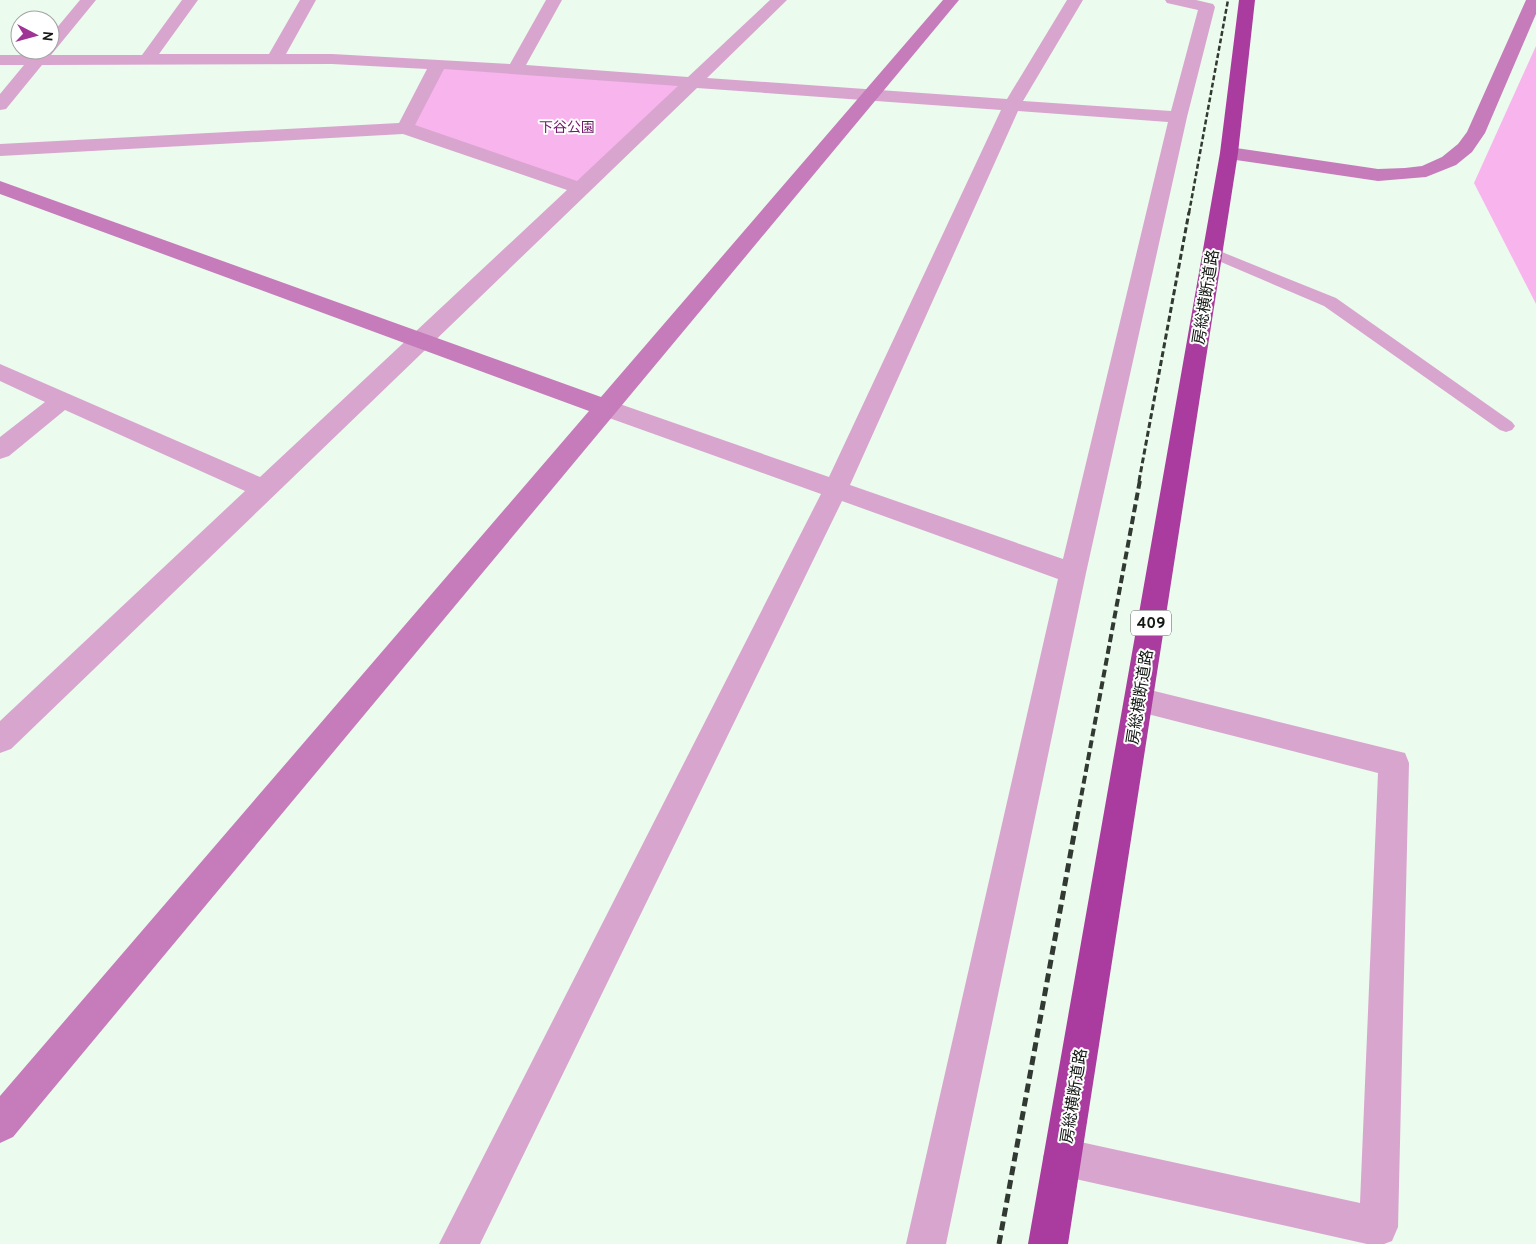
<svg xmlns="http://www.w3.org/2000/svg" width="1536" height="1244" viewBox="0 0 1536 1244" font-family="Overpass,'Noto Sans JP',sans-serif">
<rect width="100%" height="100%" fill="#ebfbed"/>
<g fill="#f8b4ed">
<path d="M 1536,46 L 1536,304 L 1474,183 Z"/>
<path d="M 438,64 L 692,83 L 580,188 L 405,128 Z"/>
</g>
<g fill="none" stroke-linecap="round" stroke-linejoin="round">
<path fill="#d8a5cf" fill-rule="evenodd" d="M 1212,248 L 1336,298 L 1512,422 L 1515,426 L 1512,430 L 1506,432 L 1500,430 L 1324,306 L 1207,256 L 1205,253 L 1207,250 Z"/>
<g fill="#d8a5cf" fill-rule="evenodd">
<path d="M 80,0 L 96,0 L 51,55 L 142,55 L 182,0 L 198,0 L 159,54 L 269,54 L 300,0 L 316,0 L 286,54 L 332,54 L 510,64 L 546,0 L 562,0 L 526,65 L 688,77 L 770,0 L 787,0 L 707,78 L 1007,99 L 1067,0 L 1083,0 L 1023,101 L 1171,111 L 1198,10 L 1167,3 L 1165,0 L 1196,0 L 1213,4 L 1215,7 L 1187,117 L 1086,573 L 946,1244 L 906,1244 L 1058,579 L 842,501 L 480,1244 L 439,1244 L 821,494 L 598,414 L 594,408 L 598,402 L 606,400 L 614,402 L 829,477 L 1001,110 L 697,88 L 11,749 L 0,753 L 0,721 L 245,491 L 65,410 L 9,456 L 0,459 L 0,437 L 45,402 L 0,381 L 0,364 L 260,477 L 567,190 L 403,134 L 0,156 L 0,144 L 399,123 L 427,69 L 332,64 L 42,65 L 6,109 L 0,110 L 0,94 L 24,65 L 0,65 L 0,55 L 33,55 L 37,50 L 50,50 L 50,36 ZM 444,69 L 678,86 L 577,181 L 415,125 ZM 1018,111 L 1168,122 L 1063,559 L 850,485 Z"/>
<path d="M 1138,687 L 1405,753 L 1409,763 L 1398,1227 L 1392,1241 L 1384,1244 L 1367,1244 L 1062,1176 L 1049,1170 L 1043,1157 L 1049,1144 L 1062,1138 L 1360,1203 L 1378,773 L 1128,709 L 1124,700 L 1128,691 Z"/>
</g>
<g fill="#c67bbb" fill-rule="evenodd">
<path d="M 943,0 L 959,0 L 13,1137 L 0,1143 L 0,1096 L 589,411 L 0,194 L 0,181 L 601,397 Z"/>
<path d="M 1526,0 L 1536,0 L 1536,14 L 1485,133 L 1472,152 L 1456,165 L 1426,177 L 1378,181 L 1229,159 L 1222,157 L 1220,153 L 1222,149 L 1229,147 L 1378,169 L 1405,168 L 1422,166 L 1442,157 L 1458,144 L 1467,132 Z"/>
</g>
<path fill="#aa3c9f" fill-rule="evenodd" d="M 1239,0 L 1255,0 L 1238,153 L 1068,1244 L 1028,1244 L 1220,153 Z"/>
<path stroke="#323832" stroke-width="2.5" stroke-dasharray="5 2.5" stroke-linecap="butt" d="M 1189,213 L 1228,0"/>
<path stroke="#323832" stroke-width="3" stroke-dasharray="6 3" stroke-linecap="butt" d="M 1139,481 L 1189,212"/>
<path stroke="#323832" stroke-width="4" stroke-dasharray="8 4" stroke-linecap="butt" d="M 1077,819 L 1140,480"/>
<path stroke="#323832" stroke-width="5" stroke-dasharray="9 5" stroke-linecap="butt" d="M 999,1244 L 1077,818"/>
</g>
<g text-anchor="middle" stroke-width="4" stroke-linejoin="round" paint-order="stroke">
<g font-size="14" fill="#72196a" stroke="#fff">
<text x="567" y="132">下谷公園</text>
</g>
<rect fill="#fff" stroke="#5a5d5a" stroke-width="1" x="1131" y="610.5" width="40" height="25" rx="4"/>
<g font-size="15" font-weight="bold" fill="#131813">
<text x="1151" y="628">409</text>
</g>
<g font-size="16" fill="#131813" stroke="#fff">
<text transform="translate(1205 297) rotate(-81)" y="6">房総横断道路</text>
<text transform="translate(1139 697) rotate(-81)" y="6">房総横断道路</text>
<text transform="translate(1073 1096) rotate(-81)" y="6">房総横断道路</text>
</g>
</g>
<g transform="translate(35 35) rotate(96)"><circle r="24" fill="#ffffff" stroke="#a1a3a1"/>
<path d="M0-4L9 19L0 12L-9 19Z" fill="#a03495"/>
<text y="-8" font-size="14" font-weight="bold" text-anchor="middle" fill="#131813">N</text>
</g>
</svg>
